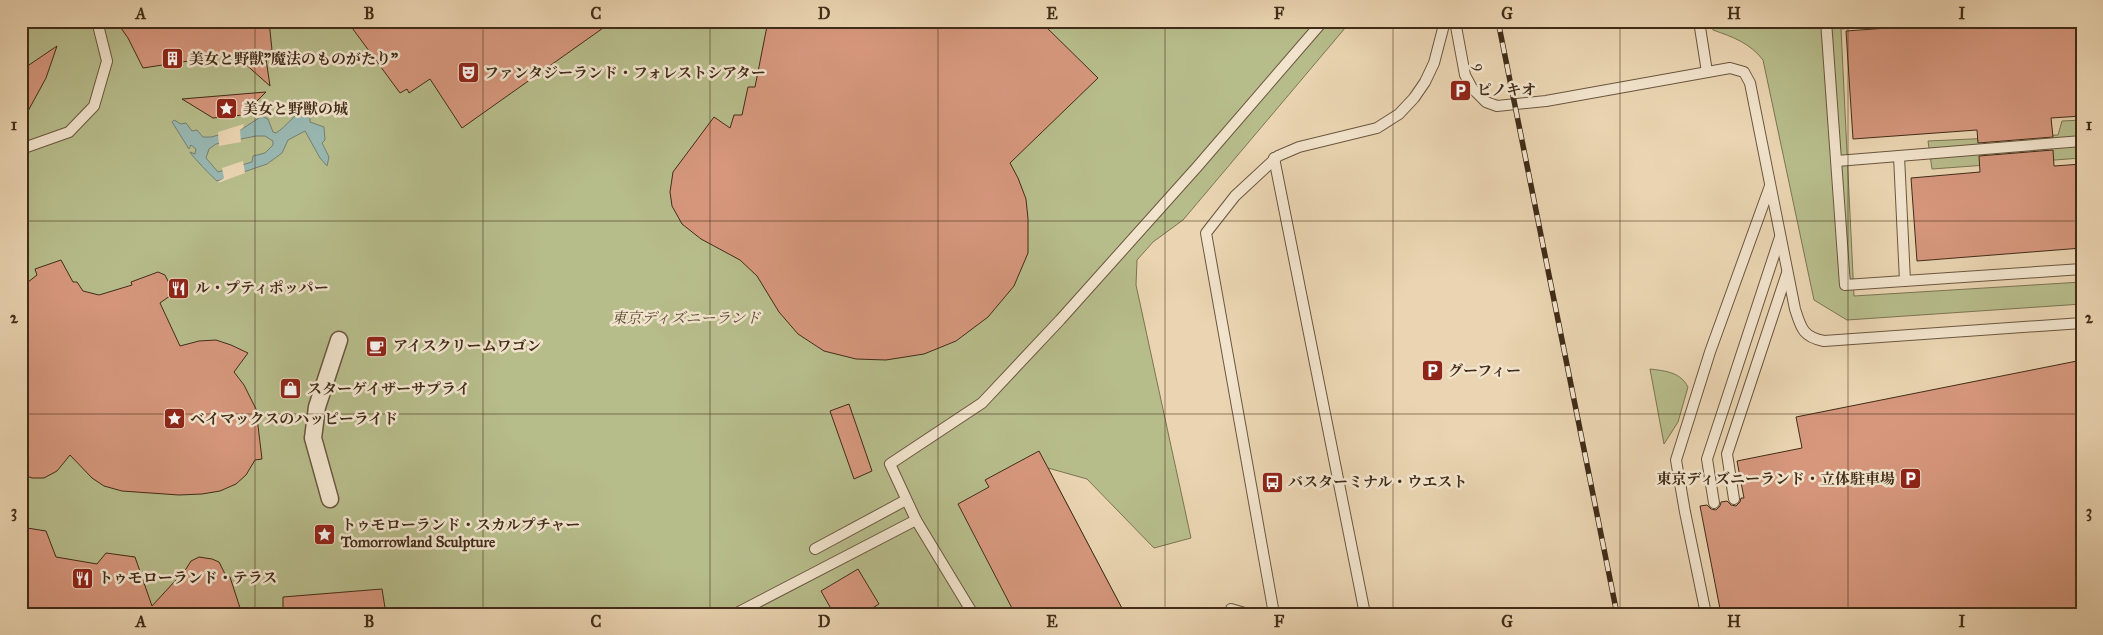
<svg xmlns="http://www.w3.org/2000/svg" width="2103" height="635" viewBox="0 0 2103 635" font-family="'IM FELL Great Primer','Noto Serif JP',serif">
<rect width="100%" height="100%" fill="#ead4b1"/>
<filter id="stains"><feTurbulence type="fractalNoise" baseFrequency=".004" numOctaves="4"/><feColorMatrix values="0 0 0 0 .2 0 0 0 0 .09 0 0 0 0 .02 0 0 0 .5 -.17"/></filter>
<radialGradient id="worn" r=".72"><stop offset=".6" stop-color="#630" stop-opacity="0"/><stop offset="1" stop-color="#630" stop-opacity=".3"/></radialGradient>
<g fill="#b7bc8b" stroke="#7c7452">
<path d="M 21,21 L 1351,21 L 1183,220 L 1153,242 L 1137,260 L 1136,285 L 1191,538 L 1154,548 L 1087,479 L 1048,468 L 1125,614 L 21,614 Z"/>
<path d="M 1711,21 L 1978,21 L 1841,29 L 1854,296 L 2082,282 L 2082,304 L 1847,320 L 1814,300 L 1763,60 C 1750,43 1733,37 1713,30 Z"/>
<path d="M 2082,120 L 2082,158 L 1932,169 L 1928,141 L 2058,135 L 2062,121 Z"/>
<path d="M 1650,369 C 1666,371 1680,372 1688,387 L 1678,422 L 1664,444 Z"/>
</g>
<path fill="#98b7b1" stroke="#757f74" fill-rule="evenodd" d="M 304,110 L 310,116 L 310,122 L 324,127 L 325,140 L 322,143 L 329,157 L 327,166 L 320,158 L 305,131 L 288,140 L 282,153 L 267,164 L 217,181 C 213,178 191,155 190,152 L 195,154 L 196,149 L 191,145 L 189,149 L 172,122 L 174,120 L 181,124 L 186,123 L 192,131 L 197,130 L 203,137 L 211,137 L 242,129 L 262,116 L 268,119 L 273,132 L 276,133 C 286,127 296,112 304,110 ZM 256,136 L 265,136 L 273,141 L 273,145 L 265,153 L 253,156 L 252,162 L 218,172 L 206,158 L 209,149 L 216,144 Z"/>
<g fill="#ead4b1">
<path d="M 244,124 L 243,128 L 240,130 L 241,142 L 219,146 L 218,132 Z"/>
<path d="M 243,161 L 245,173 L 218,183 L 219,181 L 224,178 L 222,168 Z"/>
</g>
<g fill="#d6977d" stroke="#412c18">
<path d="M 116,21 L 269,21 L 272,50 L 265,52 L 270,86 L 234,54 L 143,68 L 128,38 Z"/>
<path d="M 347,21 L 613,21 L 462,128 L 430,79 L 409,93 L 407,89 L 400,93 Z"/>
<path d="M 768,21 L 1040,21 L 1098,78 L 1010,163 L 1018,178 L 1026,199 L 1028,219 L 1028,253 L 1014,286 L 988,317 L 956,341 L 924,354 L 886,360 L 856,359 L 824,351 L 798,334 L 779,312 L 757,276 L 740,260 L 701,239 L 682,224 L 672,206 L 670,192 L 673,172 L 714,117 L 730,128 L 734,115 L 742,115 L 748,87 L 755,87 Z"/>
<path d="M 1986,21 L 2045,21 L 2045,23 L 2082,21 L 2082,116 L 2051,118 L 2053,137 L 1978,143 L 1977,130 L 1853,139 L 1846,31 Z"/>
<path d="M 57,46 L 46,78 L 21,124 L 21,78 L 23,69 Z"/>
<path d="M 266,92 L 243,115 L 213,118 L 182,99 Z"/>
<path d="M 2053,150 L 2054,166 L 2082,164 L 2082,248 L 1917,261 L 1911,178 L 1980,172 L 1979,156 Z"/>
<path d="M 61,260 L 73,282 L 77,282 L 83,291 L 99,295 L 132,285 L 131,282 L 158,272 L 165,275 L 174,293 L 160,303 L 180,346 L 199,341 L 216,340 L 231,345 L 248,353 L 234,372 L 244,385 L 256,409 L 262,459 L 255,460 L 246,475 L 236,484 L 220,491 L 202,494 L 179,495 L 122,491 L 104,486 L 92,478 L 70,455 L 57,471 L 44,478 L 32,478 L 21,474 L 21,294 L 23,286 L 37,275 L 35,269 Z"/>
<path d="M 2082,360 L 2082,614 L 1721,614 L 1700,506 L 1707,505 L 1711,509 L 1716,510 L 1720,506 L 1721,502 L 1727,501 L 1731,505 L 1736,506 L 1740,502 L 1741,498 L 1744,498 L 1737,461 L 1802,448 L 1796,417 Z"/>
<path d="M 849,404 L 872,471 L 854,479 L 830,411 Z"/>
<path d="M 1039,451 L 1048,468 L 1125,614 L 1015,614 L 958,504 L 989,487 L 985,480 Z"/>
<path d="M 21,527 L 46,531 L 56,557 L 97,564 L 106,553 L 135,557 L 152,606 L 186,569 L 191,561 L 199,557 L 212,559 L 219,562 L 226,576 L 230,577 L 242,614 L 21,614 Z"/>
<path d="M 858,569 L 879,604 L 863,614 L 834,614 L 821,591 Z"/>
<path d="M 382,589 L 386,614 L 283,614 L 283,597 Z"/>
</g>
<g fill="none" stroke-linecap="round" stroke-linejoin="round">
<defs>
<g id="service">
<path d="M 1455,21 L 1465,75 L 1472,88 L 1486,102 L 1497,106 L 1546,101 L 1730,68 L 1744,72 L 1750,83 L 1795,309 C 1801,328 1803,337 1824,341 L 2082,323"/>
<path d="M 1699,21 L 1707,72"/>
<path d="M 1826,21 L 1845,285 L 2082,269"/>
<path d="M 21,149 L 69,132 L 94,106 L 107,61 L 97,21"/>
<path d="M 1899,156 L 1905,281"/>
<path d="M 1274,158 L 1365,614"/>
<path d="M 1837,161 L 2082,141"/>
<path d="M 1734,499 L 1727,454 L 1787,273"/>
<path d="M 1714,503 L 1707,459 L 1780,237"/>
<path d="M 815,549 L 906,500"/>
<path d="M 1231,609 L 1248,614"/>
<path d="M 735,614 L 916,520"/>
<path d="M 973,614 L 916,520 L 890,464 L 982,403 L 1060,320 L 1197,167 L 1323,21"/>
<path d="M 1274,614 L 1206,233 L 1235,196 L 1278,156 L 1299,147 L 1377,128 L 1399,114 L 1414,98 L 1425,82 L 1434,63 L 1445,21"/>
<path d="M 1706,614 L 1685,512 L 1676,460 L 1710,352 L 1770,186"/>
</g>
<path id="pedestrian" d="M 330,499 L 313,438 L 317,407 L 339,340"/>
</defs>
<use href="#service" stroke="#6b563e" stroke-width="12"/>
<use href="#pedestrian" stroke="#6b563e" stroke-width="19"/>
<use href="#service" stroke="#f1e3cc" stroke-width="10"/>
<use href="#pedestrian" stroke="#f1e3cc" stroke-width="16"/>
<defs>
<path id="rail" d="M 1498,21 L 1617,614"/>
</defs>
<use href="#rail" stroke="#412c18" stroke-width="5.5"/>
<use href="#rail" stroke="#f1e3cc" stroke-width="4" stroke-dasharray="11" stroke-linecap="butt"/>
</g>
<path fill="none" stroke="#412c18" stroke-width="1" stroke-opacity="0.55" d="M 255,21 L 255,614M 483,21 L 483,614M 710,21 L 710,614M 938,21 L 938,614M 1165,21 L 1165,614M 1393,21 L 1393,614M 1620,21 L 1620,614M 1848,21 L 1848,614M 21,221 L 2082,221M 21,414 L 2082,414"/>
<defs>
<symbol id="building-square" viewBox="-11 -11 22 22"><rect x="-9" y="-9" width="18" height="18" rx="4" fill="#8f2418" stroke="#f1e3cc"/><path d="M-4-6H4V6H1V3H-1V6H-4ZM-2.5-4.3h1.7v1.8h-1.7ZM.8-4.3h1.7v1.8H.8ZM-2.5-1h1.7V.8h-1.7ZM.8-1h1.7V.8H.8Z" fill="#fff"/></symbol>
<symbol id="theatre-square" viewBox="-11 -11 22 22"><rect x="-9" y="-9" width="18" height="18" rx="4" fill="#8f2418" stroke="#f1e3cc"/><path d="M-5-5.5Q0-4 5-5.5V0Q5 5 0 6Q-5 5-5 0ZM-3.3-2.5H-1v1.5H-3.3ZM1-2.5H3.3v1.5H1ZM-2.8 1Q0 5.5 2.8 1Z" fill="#fff"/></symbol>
<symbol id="parking-square" viewBox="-11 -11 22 22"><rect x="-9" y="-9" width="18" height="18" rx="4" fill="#8f2418" stroke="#f1e3cc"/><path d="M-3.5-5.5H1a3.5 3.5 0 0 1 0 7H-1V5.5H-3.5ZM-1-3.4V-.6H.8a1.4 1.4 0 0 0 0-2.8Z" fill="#fff"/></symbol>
<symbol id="sight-square" viewBox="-11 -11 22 22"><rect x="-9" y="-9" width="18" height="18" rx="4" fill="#8f2418" stroke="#f1e3cc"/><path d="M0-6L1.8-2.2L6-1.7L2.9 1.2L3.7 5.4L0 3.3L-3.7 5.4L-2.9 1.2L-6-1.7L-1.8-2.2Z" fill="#fff"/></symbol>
<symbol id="restaurant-square" viewBox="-11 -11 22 22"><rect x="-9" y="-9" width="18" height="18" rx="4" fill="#8f2418" stroke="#f1e3cc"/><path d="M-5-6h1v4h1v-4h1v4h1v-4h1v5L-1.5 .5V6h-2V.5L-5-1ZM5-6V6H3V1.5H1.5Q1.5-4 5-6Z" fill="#fff"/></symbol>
<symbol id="cafe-square" viewBox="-11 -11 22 22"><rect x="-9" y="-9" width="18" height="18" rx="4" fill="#8f2418" stroke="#f1e3cc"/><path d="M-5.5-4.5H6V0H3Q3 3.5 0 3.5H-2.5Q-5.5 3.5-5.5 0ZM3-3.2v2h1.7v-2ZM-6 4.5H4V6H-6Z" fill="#fff"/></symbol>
<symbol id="shop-square" viewBox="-11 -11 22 22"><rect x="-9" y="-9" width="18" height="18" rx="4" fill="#8f2418" stroke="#f1e3cc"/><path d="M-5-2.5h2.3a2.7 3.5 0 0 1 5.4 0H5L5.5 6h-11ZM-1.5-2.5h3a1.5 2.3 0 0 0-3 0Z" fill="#fff"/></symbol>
<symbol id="bus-square" viewBox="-11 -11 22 22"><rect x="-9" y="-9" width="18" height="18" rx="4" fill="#8f2418" stroke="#f1e3cc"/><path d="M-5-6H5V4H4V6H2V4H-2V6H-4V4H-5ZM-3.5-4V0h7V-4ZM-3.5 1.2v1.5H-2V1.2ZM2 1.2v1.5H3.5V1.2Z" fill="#fff"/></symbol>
</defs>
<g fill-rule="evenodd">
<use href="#building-square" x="160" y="46" width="25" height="25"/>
<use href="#theatre-square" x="456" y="60" width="25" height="25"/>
<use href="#parking-square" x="1448" y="78" width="25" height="25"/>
<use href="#sight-square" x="214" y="96" width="25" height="25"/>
<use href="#restaurant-square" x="166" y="276" width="25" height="25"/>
<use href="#cafe-square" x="364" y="334" width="25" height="25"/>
<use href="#parking-square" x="1420" y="358" width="25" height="25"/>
<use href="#shop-square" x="278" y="376" width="25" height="25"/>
<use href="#sight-square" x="162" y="406" width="25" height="25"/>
<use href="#parking-square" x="1898" y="466" width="25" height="25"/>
<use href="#bus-square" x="1260" y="470" width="25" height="25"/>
<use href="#sight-square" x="312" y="522" width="25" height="25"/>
<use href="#restaurant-square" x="70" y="566" width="25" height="25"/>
</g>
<g text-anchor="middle" stroke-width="5" stroke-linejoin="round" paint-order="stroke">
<g font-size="15" font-weight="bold" fill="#412c18" stroke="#f1e3cc" text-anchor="start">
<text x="189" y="64">美女と野獣”魔法のものがたり”</text>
<text x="484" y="78">ファンタジーランド・フォレストシアター</text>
<text x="1477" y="95">ピノキオ</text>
<text x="243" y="114">美女と野獣の城</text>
<text x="195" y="293">ル・プティポッパー</text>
<text x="393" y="351">アイスクリームワゴン</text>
<text x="1448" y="376">グーフィー</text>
<text x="307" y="394">スターゲイザーサプライ</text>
<text x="190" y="424">ベイマックスのハッピーライド</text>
<text x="1895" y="484" text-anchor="end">東京ディズニーランド・立体駐車場</text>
<text x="1288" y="487">バスターミナル・ウエスト</text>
<text x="341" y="530">トゥモローランド・スカルプチャー<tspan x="341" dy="17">Tomorrowland Sculpture</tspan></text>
<text x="98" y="583">トゥモローランド・テラス</text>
</g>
<g font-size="15" fill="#412c18" stroke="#f1e3cc">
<text transform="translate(1480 67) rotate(74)" y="5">9</text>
</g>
<g font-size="15" font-style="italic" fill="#59492f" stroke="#f1e3cc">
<text x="686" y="323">東京ディズニーランド</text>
</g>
</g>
<rect width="2103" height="635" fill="none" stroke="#ead4b1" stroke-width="55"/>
<rect x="28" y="28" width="2048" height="580" fill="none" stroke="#412c18" stroke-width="2"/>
<g font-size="16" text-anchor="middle" font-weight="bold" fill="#412c18">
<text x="141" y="19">A</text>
<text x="369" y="19">B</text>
<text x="596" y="19">C</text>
<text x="824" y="19">D</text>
<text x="1052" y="19">E</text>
<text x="1279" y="19">F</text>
<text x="1507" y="19">G</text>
<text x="1734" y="19">H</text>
<text x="1962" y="19">I</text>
<text x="14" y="130">1</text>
<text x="2089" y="130">1</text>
<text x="14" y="323">2</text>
<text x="2089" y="323">2</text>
<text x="14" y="517">3</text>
<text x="2089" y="517">3</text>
<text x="141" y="627">A</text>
<text x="369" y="627">B</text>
<text x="596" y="627">C</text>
<text x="824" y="627">D</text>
<text x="1052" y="627">E</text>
<text x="1279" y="627">F</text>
<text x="1507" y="627">G</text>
<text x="1734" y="627">H</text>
<text x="1962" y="627">I</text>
</g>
<rect width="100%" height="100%" filter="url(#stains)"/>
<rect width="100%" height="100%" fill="url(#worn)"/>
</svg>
